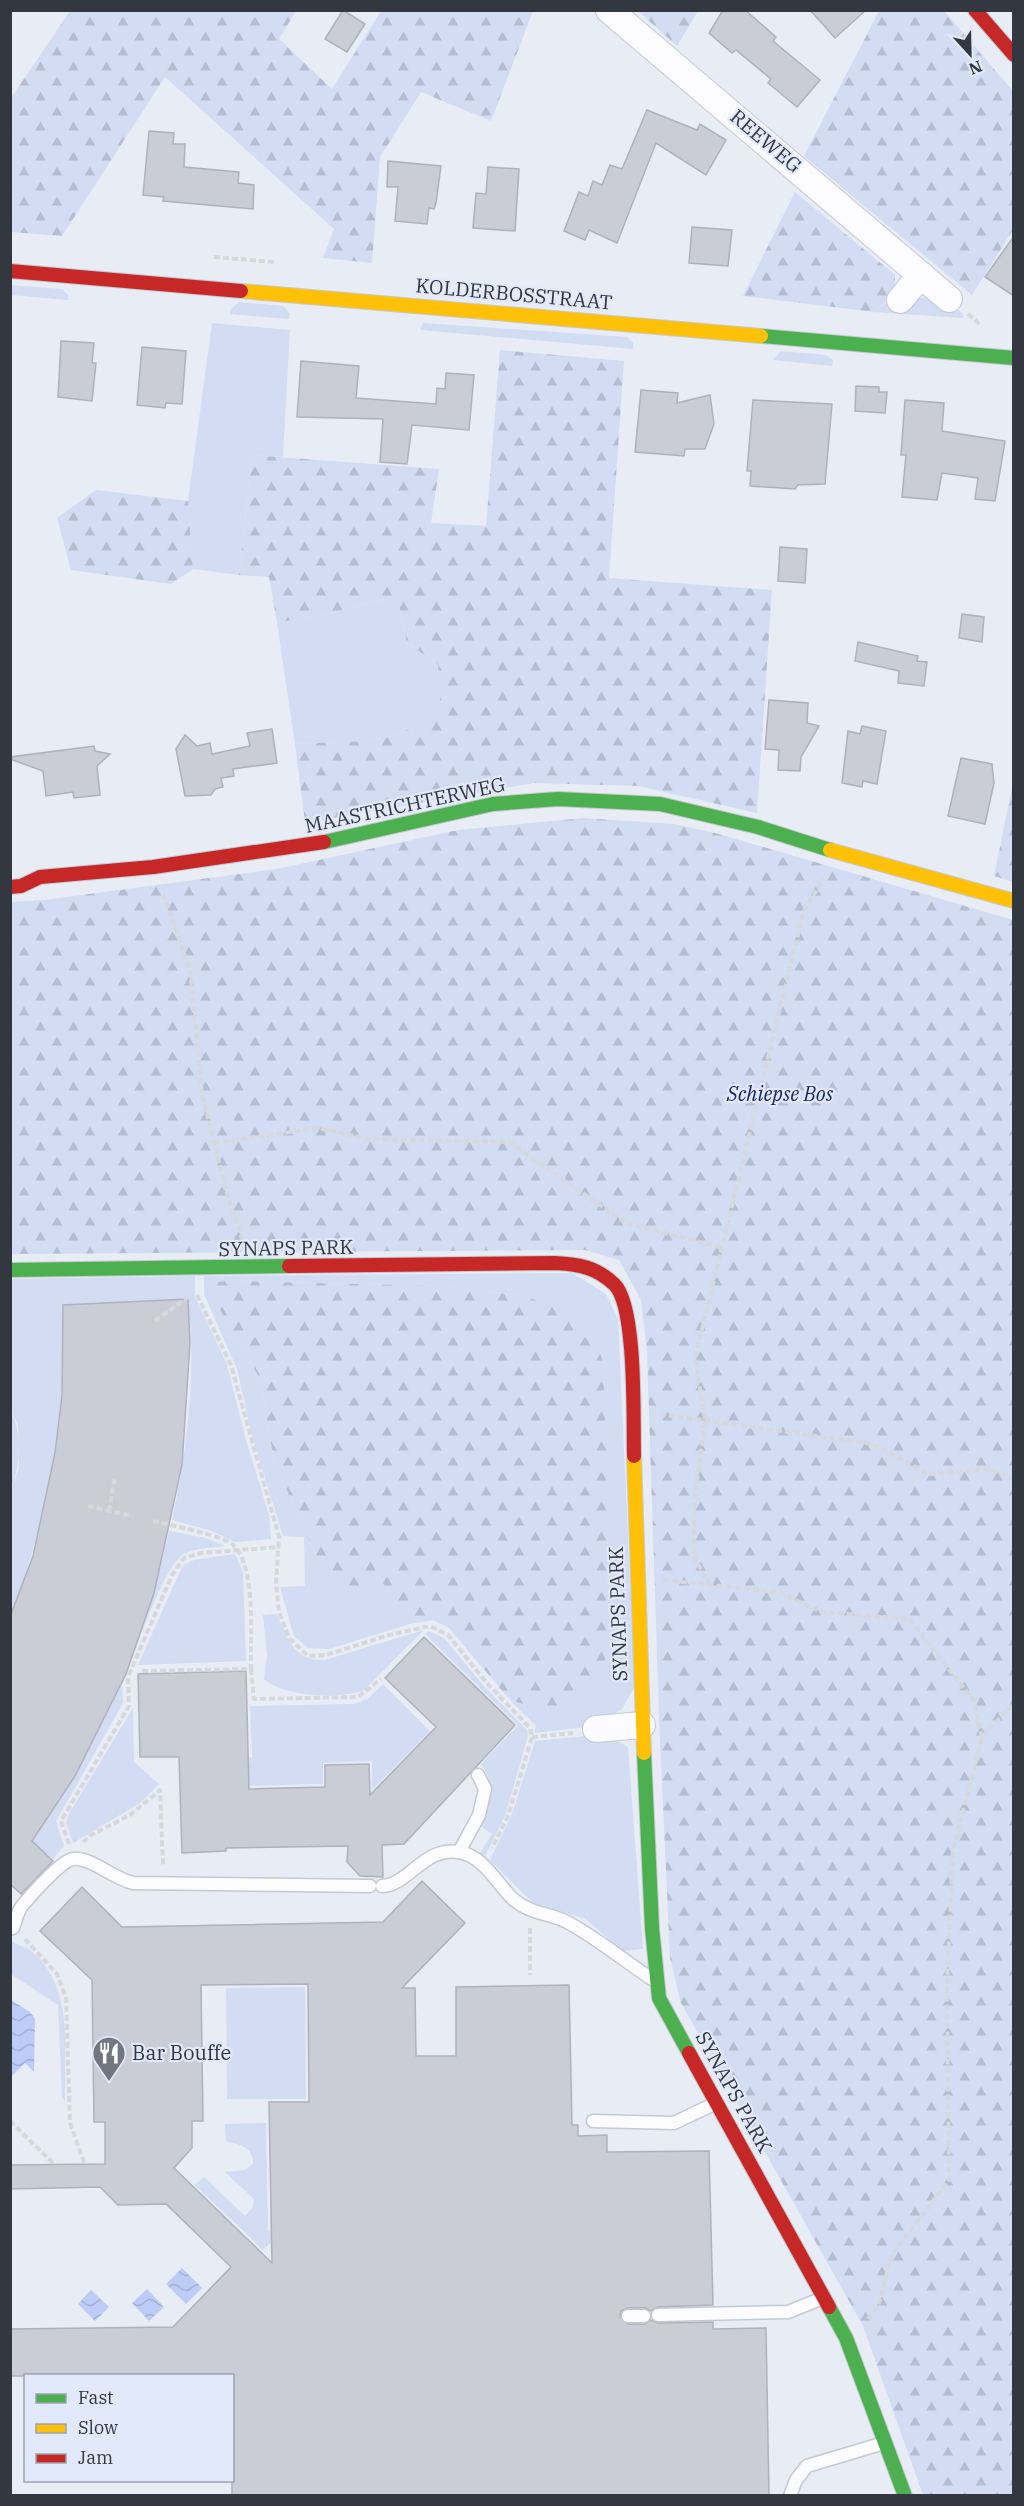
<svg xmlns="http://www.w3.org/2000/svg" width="1024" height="2506" viewBox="0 0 1024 2506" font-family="'IBM Plex Serif',serif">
<defs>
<pattern id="forest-firs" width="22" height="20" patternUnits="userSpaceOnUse" patternTransform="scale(1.5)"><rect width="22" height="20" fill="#d2dcf3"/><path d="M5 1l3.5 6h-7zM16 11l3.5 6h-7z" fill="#b5bdd1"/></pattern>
<pattern id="water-waves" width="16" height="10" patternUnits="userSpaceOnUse" patternTransform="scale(1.5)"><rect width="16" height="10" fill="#bcccf7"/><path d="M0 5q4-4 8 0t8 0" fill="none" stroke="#a2b0d5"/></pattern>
</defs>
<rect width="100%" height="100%" fill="#e8ecf5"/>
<g fill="#d2dcf3">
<path d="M 10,285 L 62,289 L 68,295 L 68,300 L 11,295 Z"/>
<path d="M 932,297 L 950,303 L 963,314 L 963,318 L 874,312 L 888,301 Z"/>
<path d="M 239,302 L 283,306 L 290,314 L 289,319 L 230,314 L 231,309 Z"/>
<path d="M 212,323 L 290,330 L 283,457 L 252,455 L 239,575 L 193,569 L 188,501 Z"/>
<path d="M 423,323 L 627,337 L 633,343 L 633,349 L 420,330 Z"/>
<path d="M 781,351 L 826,355 L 833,360 L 832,366 L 773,360 Z"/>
<path d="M 377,600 L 399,606 L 407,643 L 438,664 L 442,716 L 389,737 L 368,741 L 295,744 L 277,623 L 335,612 Z"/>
<path d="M 572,1273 L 606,1294 L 618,1319 L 635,1686 L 622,1709 L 595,1726 L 534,1733 L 536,1726 L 510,1700 L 549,1712 L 525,1296 L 443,1286 L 230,1281 L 215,1301 L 260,1379 L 274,1461 L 318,1561 L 331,1584 L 381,1579 L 410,1624 L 329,1649 L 308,1648 L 294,1636 L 280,1587 L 305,1586 L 304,1537 L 283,1536 L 252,1435 L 237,1369 L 204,1294 L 204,1276 Z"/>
<path d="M 195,1276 L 195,1297 L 227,1364 L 245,1437 L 269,1515 L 271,1539 L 235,1542 L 209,1530 L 172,1520 C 187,1450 197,1371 188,1300 L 64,1305 C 61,1335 64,1366 61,1396 C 56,1472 37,1546 11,1617 L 11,1490 L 19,1469 L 18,1425 L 10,1407 L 11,1279 Z"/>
<path d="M 169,1531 L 206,1538 L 225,1546 C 211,1548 195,1548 184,1554 C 166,1564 146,1624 137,1644 L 154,1593 Z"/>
<path d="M 235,1554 L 243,1572 L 246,1661 L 138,1665 L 183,1565 L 194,1560 Z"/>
<path d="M 277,1614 C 287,1638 294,1662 325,1660 L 424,1630 L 363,1691 C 337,1699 284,1697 264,1679 L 267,1655 L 263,1615 Z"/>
<path d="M 428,1631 L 444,1638 L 482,1684 L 527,1730 L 528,1736 L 505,1816 L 485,1856 L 480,1853 L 492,1834 L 480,1826 C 490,1803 496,1786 481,1764 L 518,1725 L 425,1634 Z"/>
<path d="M 122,1683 L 123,1703 L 56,1821 L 64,1846 L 53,1859 L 35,1844 L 18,1861 L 75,1776 Z"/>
<path d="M 383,1684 L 430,1731 L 372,1790 L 372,1761 L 323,1763 L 323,1784 L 246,1786 L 238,1759 L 252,1757 L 250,1706 L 354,1704 L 368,1699 Z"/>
<path d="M 133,1708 L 134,1762 L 159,1784 L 140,1803 L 73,1843 L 66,1822 L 70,1812 Z"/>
<path d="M 597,1735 L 614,1739 L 628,1747 L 643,1949 L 623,1951 L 584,1918 L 534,1904 L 490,1860 L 512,1814 L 535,1741 Z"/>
<path d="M 11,1941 C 18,1945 29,1948 35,1954 C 74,1991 64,2052 65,2101 L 62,2097 L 58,2005 L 11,1974 Z"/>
<path d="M 305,1987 L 306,2099 L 227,2099 L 226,1988 Z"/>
<path d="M 266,2123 L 268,2230 L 276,2237 L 263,2250 L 195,2185 L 204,2177 L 245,2216 L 253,2207 L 254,2199 L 225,2172 L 245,2170 L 253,2164 C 254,2147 240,2145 226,2141 L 225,2124 Z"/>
</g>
<g fill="url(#forest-firs)">
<path d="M 70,11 L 296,11 L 279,39 L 332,89 L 381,11 L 533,11 L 491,121 L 421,92 L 380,157 L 372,263 L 323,258 L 334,229 L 165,77 L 62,236 L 11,232 L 11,98 Z"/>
<path d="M 638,11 L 698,11 L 677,46 Z"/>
<path d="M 879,11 L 944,11 L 1013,91 L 1013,230 L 972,295 L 804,156 Z"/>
<path d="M 795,192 L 895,275 C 896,293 887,301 874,312 L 743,296 Z"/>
<path d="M 500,350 L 624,361 L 609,578 L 772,590 L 757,813 L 638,786 L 534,783 L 305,823 L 295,744 L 368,741 L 389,737 L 441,716 L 438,664 L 407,643 L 399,606 L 377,600 L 335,612 L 277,623 L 269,577 L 239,575 L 252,455 L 439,469 L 431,523 L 486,526 Z"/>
<path d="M 96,490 L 188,501 L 193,569 L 171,584 L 71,570 L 57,518 Z"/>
<path d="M 1013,783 L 1014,882 L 1013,882 L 994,876 Z"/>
<path d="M 583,818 L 674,824 L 719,834 L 1013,920 L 1013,2495 L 923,2495 L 863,2326 L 681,2003 L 670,1958 L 659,1716 L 647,1351 L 641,1300 L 619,1260 L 585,1250 L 11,1254 L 10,902 L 44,900 L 277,869 L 458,830 Z"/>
<path d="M 230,1281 L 443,1286 L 525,1296 L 577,1317 L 595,1338 L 603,1362 L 612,1636 C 599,1686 593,1688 549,1712 L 510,1700 L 449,1628 L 433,1620 L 410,1624 L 381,1580 L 350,1591 L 331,1584 L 318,1561 L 274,1461 L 260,1379 L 215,1301 L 217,1282 Z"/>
<path d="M 10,1407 C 22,1434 21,1463 11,1490 Z"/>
</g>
<g fill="url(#water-waves)">
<path d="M 11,2000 L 30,2012 L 35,2019 L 34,2072 L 25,2063 L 11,2077 Z"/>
<path d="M 182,2268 L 202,2288 L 186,2304 L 166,2284 Z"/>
<path d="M 147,2289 L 164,2307 L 149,2321 L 132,2303 Z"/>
<path d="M 91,2290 L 109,2307 L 95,2321 L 78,2304 Z"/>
</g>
<g fill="#cacdd5" stroke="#aeb2ba" stroke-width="1.5" fill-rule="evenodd">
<path d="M 343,10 L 365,24 L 347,52 L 325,39 Z"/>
<path d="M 723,10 L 745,10 L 776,37 L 773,41 L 820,80 L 797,107 L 768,83 L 771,79 L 736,50 L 732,53 L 709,33 Z"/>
<path d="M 810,10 L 866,10 L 835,38 Z"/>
<path d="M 647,110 L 697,130 L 700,124 L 726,140 L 706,175 L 656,143 L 617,243 L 589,230 L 585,240 L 564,231 L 579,192 L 588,196 L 593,181 L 602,185 L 610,165 L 622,169 Z"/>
<path d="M 149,131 L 174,133 L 173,144 L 185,144 L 184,167 L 239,172 L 238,183 L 254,185 L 253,209 L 163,201 L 164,197 L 143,195 Z"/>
<path d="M 388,161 L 441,166 L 436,203 L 434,209 L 429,208 L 427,224 L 395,221 L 398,187 L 387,187 Z"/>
<path d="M 488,167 L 519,169 L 515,231 L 473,228 L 476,193 L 486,194 Z"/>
<path d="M 692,227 L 732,230 L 728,266 L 689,263 Z"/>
<path d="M 1014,236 L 1014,296 L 985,277 Z"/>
<path d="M 61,341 L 94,343 L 92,363 L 96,363 L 92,401 L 58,397 Z"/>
<path d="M 142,347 L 186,351 L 182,404 L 166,403 L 165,408 L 137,405 Z"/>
<path d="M 301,361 L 359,366 L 356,398 L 436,404 L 437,388 L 445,389 L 446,373 L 474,375 L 469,430 L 412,425 L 407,464 L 380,462 L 383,419 L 297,417 Z"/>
<path d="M 856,386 L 879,387 L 879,392 L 887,392 L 885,413 L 855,411 Z"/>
<path d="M 641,390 L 678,393 L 677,403 L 710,395 L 714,424 L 705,449 L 685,449 L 684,456 L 635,452 Z"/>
<path d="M 753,400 L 832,404 L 825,484 L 798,485 L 795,489 L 750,486 L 751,471 L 747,471 Z"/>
<path d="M 905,400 L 944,403 L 942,431 L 1005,441 L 995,501 L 975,499 L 978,478 L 942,473 L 937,500 L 902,497 L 906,455 L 901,455 Z"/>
<path d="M 780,547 L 807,549 L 805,583 L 778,581 Z"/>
<path d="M 962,614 L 984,617 L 982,642 L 959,638 Z"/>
<path d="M 858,642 L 918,656 L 917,661 L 927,662 L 924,686 L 898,683 L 899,671 L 855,661 Z"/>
<path d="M 769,700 L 808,703 L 807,723 L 819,726 L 801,757 L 800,771 L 778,770 L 779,750 L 765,749 Z"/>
<path d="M 862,726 L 886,731 L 877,784 L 863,781 L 862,787 L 842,783 L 848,731 L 860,734 Z"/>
<path d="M 272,729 L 277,763 L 233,769 L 234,776 L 221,778 L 223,787 L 215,789 L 211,795 L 185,796 L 176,749 L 185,735 L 197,746 L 210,743 L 212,754 L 250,746 L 247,733 Z"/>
<path d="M 94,746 L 95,751 L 110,754 L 97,766 L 100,795 L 74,798 L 73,792 L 46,796 L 43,771 L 10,759 L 10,757 Z"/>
<path d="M 961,758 L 992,764 L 994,783 L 985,824 L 948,816 Z"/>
<path d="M 188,1299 L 190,1343 L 182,1465 L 154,1593 L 126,1674 L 75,1776 L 32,1841 L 53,1861 L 21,1894 L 10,1884 L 10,1617 L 33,1556 L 55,1453 L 62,1395 L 63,1305 Z"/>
<path d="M 424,1637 L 515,1725 L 404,1844 L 382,1845 L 383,1877 L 360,1876 L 347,1862 L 348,1846 L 226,1848 L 226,1851 L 182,1853 L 179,1757 L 140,1757 L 138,1674 L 246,1671 L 249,1789 L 325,1787 L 325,1765 L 369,1764 L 370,1795 L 436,1727 L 385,1678 Z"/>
<path d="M 422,1881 L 465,1923 L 402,1988 L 415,1988 L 416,2056 L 456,2056 L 456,1987 L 569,1985 L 572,2125 L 578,2125 L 578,2136 L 607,2135 L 607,2152 L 709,2151 L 713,2305 L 658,2307 L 651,2311 L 645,2308 L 628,2308 L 621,2311 L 620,2317 L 628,2324 L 645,2324 L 651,2320 L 658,2323 L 713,2322 L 713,2329 L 766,2328 L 769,2496 L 232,2496 L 232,2376 L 10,2376 L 10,2329 L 173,2327 L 231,2267 L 166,2204 L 118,2205 L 100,2187 L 10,2189 L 10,2165 L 105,2164 L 105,2122 L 94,2122 L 92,1980 L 40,1931 L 82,1887 L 122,1927 L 383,1922 ZM 308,1984 L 309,2102 L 269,2102 L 272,2263 L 174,2168 L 192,2148 L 192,2121 L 203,2121 L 201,1985 Z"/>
</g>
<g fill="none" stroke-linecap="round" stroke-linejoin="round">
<defs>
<g id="lane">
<path d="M 459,1852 L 479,1815 L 485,1789 L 478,1775"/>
<path d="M 382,1886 C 409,1885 424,1846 459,1852 C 484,1856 497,1884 513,1899 C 530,1914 549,1913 567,1922 C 597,1938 623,1960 652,1979"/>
<path d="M 13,1928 C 16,1921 17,1912 22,1906 C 30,1896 62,1860 73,1859 C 89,1856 114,1879 133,1883 L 370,1886"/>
<path d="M 593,2121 L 674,2123 L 716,2103"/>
<path d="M 658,2315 L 788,2312 L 823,2298"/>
<path d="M 628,2316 L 644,2316"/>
<path d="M 790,2496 L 796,2480 L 807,2466 L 884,2443"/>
</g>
<g id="street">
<path d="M 609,10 L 949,299"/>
<path d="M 900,300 L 921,275"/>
<path d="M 596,1729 L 642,1725"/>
</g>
<g id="fast">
<path d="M 761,336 L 1014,358"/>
<path d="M 324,842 L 493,804 L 558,799 L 660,804 L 758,827 L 830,850"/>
<path d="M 10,1270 L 289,1266"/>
<path d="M 644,1753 L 652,1928 L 659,1998 L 689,2053"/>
<path d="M 829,2307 L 846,2338 L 905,2496"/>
</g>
<g id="slow">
<path d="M 241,291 L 761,336"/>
<path d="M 830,850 L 1014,901"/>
<path d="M 634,1456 L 644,1753"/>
</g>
<g id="jam">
<path d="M 975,10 L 1014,55"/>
<path d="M 10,271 L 241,291"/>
<path d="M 10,887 L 21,886 L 40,877 L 153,867 L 324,842"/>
<path d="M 289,1266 L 555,1263 C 578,1264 596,1267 614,1284 C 637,1305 633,1422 634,1456"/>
<path d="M 689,2053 L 829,2307"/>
</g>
</defs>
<use href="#lane" stroke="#c5c9d0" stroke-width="15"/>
<use href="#street" stroke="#c5c9d0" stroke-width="28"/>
<use href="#fast" stroke="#c5c9d0" stroke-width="16"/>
<use href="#slow" stroke="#c5c9d0" stroke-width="16"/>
<use href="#jam" stroke="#c5c9d0" stroke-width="16"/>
<g stroke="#d7d8db" stroke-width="4" stroke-dasharray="6 3" stroke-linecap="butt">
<path d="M 214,257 L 275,262"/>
<path d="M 968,314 L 981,325"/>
<path d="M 163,894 L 190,970 L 202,1094 L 227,1194 L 242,1239"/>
<path d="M 214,1143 L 318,1128 L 368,1139 L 509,1142 L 626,1223 L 723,1248"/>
<path d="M 197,1295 L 231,1365 L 279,1537 L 276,1583 L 279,1612 L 289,1638 L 308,1656 L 326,1655 L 389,1635 L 430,1626 L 448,1635 L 485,1681 L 530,1728 L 532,1737 L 508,1816 L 492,1848"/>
<path d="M 155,1321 L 188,1297"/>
<path d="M 660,1414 L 873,1444 L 928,1474 L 988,1469 L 1014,1479"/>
<path d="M 88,1506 L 132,1516"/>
<path d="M 109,1511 L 115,1476"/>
<path d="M 663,1580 L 778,1592 L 821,1612 L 909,1619 L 974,1701 L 982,1737"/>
<path d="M 710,1585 L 694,1557 L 694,1504 L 705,1419 L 695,1358 L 804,910 L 824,879"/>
<path d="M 251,1669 L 254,1699 L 358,1697 L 381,1679"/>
<path d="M 142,1671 L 251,1669 C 250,1639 257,1564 232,1544 C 221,1535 169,1525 153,1521"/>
<path d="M 532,1737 L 573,1733"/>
<path d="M 83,1842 L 91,1835 L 130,1815 L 160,1790 L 163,1866"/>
<path d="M 69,1844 L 61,1821 L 129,1706 L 128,1677 L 172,1575 L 184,1558 L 201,1553 L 279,1547"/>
<path d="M 530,1928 L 530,1975"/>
<path d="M 25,1939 L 57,1974 L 66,1998 L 70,2123 L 85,2165"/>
<path d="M 10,2121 L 55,2165"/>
<path d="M 868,2319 L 879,2303 L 892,2254 L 949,2180 L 947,1985 L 953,1851 L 982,1737 L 1014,1703"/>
</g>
<use href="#lane" stroke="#fcfcfe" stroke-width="12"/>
<use href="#street" stroke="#fcfcfe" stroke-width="26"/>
<use href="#fast" stroke="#4caf50" stroke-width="14"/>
<use href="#slow" stroke="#ffc107" stroke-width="14"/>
<use href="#jam" stroke="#c62828" stroke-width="14"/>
</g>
<defs>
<symbol id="restaurant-pin" viewBox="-11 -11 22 30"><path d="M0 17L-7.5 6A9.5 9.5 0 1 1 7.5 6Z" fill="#72767f" stroke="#e2e9fb"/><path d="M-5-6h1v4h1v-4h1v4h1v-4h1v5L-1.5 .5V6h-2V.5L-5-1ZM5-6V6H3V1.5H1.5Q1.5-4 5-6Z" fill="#fff"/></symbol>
</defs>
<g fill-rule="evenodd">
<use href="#restaurant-pin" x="90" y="2034" width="38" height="52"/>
</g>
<g text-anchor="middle" stroke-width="4.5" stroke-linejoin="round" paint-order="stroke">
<g font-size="20" fill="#333740" stroke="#e2e9fb">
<text transform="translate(766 141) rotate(40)" y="7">REEWEG</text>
<text transform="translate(514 294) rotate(5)" y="7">KOLDERBOSSTRAAT</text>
<text transform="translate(405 805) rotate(-12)" y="7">MAASTRICHTERWEG</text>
<text transform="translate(286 1248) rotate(-1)" y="7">SYNAPS PARK</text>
<text transform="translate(618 1614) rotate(-92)" y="7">SYNAPS PARK</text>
<text transform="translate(734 2092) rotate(61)" y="7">SYNAPS PARK</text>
</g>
<g font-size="20" font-style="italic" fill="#152465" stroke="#e2e9fb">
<text x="780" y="1101">Schiepse Bos</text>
</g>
<g font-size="20" fill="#333740" stroke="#e2e9fb" text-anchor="start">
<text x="132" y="2060">Bar Bouffe</text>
</g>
</g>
<rect width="1024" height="2506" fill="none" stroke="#333740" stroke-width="24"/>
<rect x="24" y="2374" width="210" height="108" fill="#e2e9fb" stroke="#9ca2b0" stroke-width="1.5"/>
<rect x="36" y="2394" width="30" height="9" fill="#4caf50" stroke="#9ca2b0" stroke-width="1.5"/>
<text x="78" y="2404" font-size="18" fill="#333740">Fast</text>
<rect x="36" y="2424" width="30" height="9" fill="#ffc107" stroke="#9ca2b0" stroke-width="1.5"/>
<text x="78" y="2434" font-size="18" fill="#333740">Slow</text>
<rect x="36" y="2454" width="30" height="9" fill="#c62828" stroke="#9ca2b0" stroke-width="1.5"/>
<text x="78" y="2464" font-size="18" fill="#333740">Jam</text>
<g transform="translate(970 54) rotate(158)" stroke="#e2e9fb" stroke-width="4.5" paint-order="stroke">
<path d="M0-4.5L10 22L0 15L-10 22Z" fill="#333740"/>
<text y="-9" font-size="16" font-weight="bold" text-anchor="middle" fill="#333740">N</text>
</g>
</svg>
